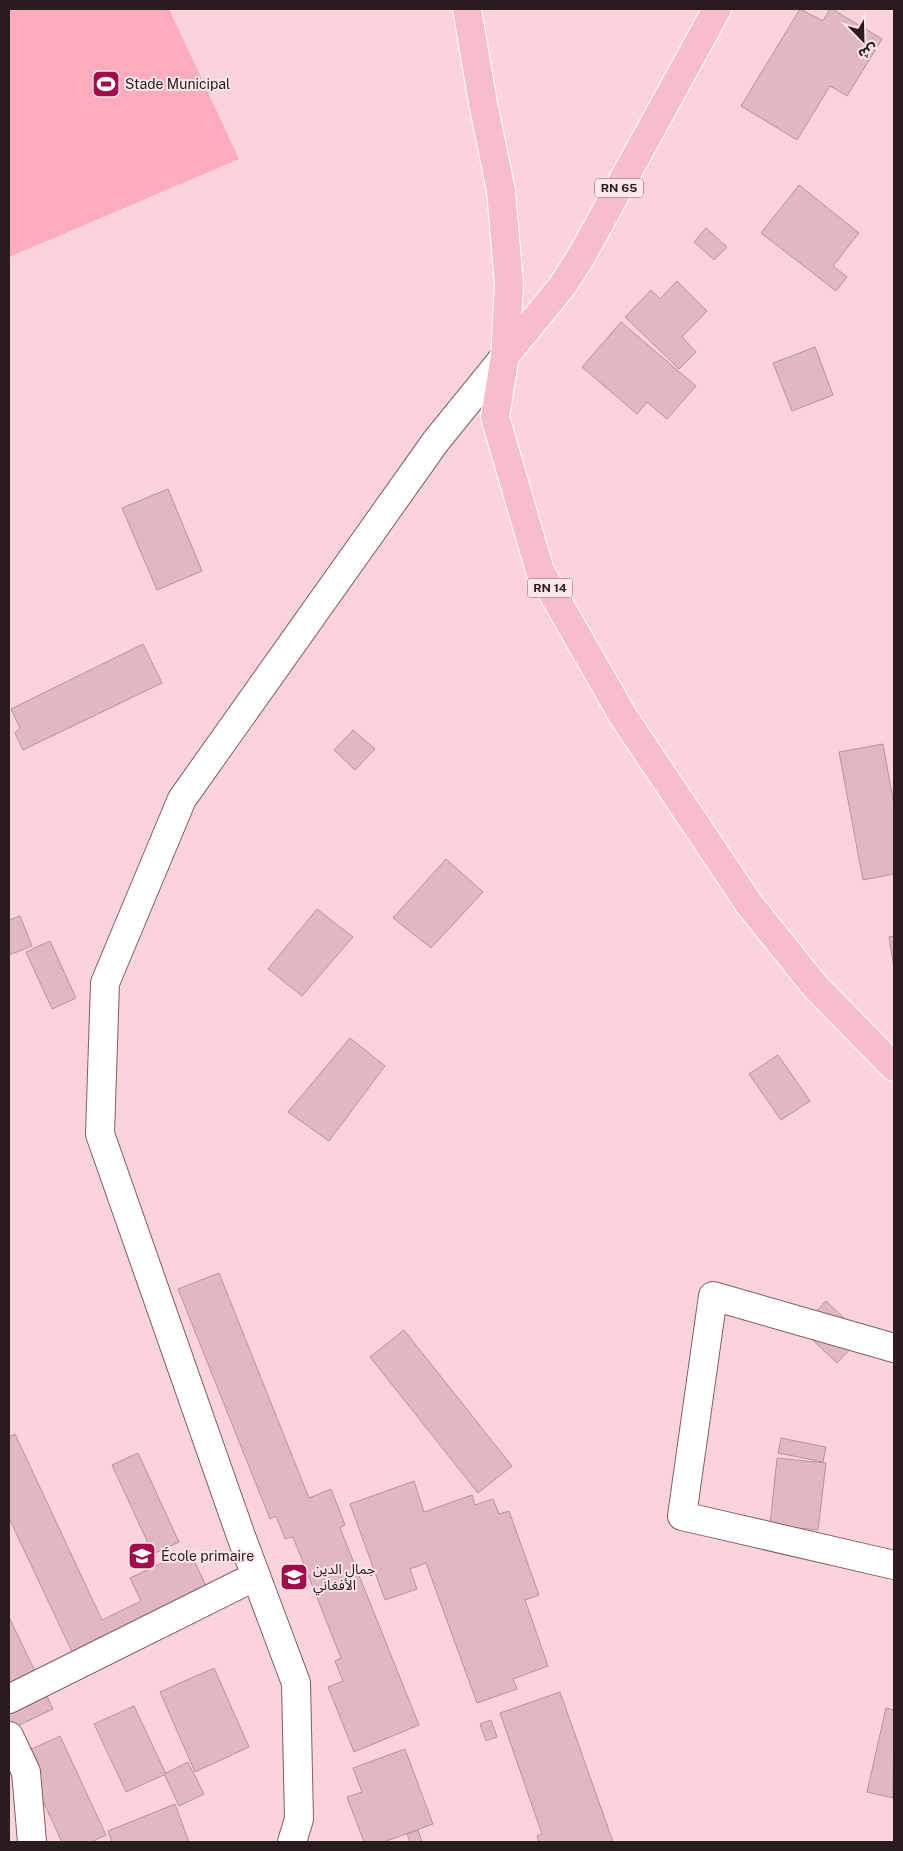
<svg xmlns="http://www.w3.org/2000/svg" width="903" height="1851" viewBox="0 0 903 1851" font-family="'Public Sans','Noto Sans Arabic',sans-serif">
<rect width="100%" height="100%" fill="#fbd4db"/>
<path fill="#fdacbd" d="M 9,9 L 169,9 L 239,159 L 9,257 Z"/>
<g fill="#e0b9c0" stroke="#b8939a">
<path d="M 800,9 L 823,21 L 830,9 L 832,9 L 882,39 L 847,96 L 830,86 L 797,140 L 741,106 Z"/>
<path d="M 799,185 L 859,233 L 833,266 L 847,277 L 836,291 L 761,233 Z"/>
<path d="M 706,228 L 727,247 L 714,260 L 694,242 Z"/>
<path d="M 677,281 L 707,311 L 682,337 L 696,352 L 679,369 L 625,317 L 651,290 L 660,299 Z"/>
<path d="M 621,322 L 696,386 L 667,419 L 647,402 L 637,414 L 582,367 Z"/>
<path d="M 815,347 L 833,395 L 792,411 L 773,363 Z"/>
<path d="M 168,489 L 202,571 L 157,590 L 122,508 Z"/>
<path d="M 143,644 L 162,683 L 23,750 L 15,733 L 20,728 L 11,709 Z"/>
<path d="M 353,730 L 375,749 L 355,770 L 334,750 Z"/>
<path d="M 883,744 L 894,805 L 894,874 L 863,880 L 839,752 Z"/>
<path d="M 446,859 L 483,892 L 431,948 L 393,918 Z"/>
<path d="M 317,909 L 353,937 L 302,996 L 268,969 Z"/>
<path d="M 20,916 L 32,946 L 9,955 L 9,920 Z"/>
<path d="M 894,936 L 894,968 L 889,937 Z"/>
<path d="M 50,941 L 76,998 L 52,1009 L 26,952 Z"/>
<path d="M 350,1038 L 385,1066 L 329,1141 L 288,1112 Z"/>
<path d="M 778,1055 L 810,1101 L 781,1120 L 749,1074 Z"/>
<path d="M 219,1273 L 309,1498 L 331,1489 L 345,1525 L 340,1528 L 419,1725 L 354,1752 L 328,1687 L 343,1681 L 335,1661 L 341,1658 L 293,1537 L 285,1539 L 276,1516 L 270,1519 L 178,1289 Z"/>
<path d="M 826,1301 L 863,1336 L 837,1363 L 800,1328 Z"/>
<path d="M 404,1330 L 512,1466 L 478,1493 L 370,1357 Z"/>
<path d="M 15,1434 L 102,1620 L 141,1601 L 130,1578 L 189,1550 L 217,1609 L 82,1673 L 9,1518 L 9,1437 Z"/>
<path d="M 781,1438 L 826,1447 L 823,1462 L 778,1453 Z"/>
<path d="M 138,1453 L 179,1542 L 153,1554 L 112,1465 Z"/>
<path d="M 777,1458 L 826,1463 L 818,1530 L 770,1525 Z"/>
<path d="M 414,1481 L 424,1512 L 472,1495 L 475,1505 L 493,1499 L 499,1514 L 509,1511 L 539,1595 L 525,1600 L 548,1666 L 513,1679 L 517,1689 L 477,1703 L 426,1563 L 410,1569 L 417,1589 L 385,1600 L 350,1504 Z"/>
<path d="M 9,1617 L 53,1709 L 11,1729 L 9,1725 Z"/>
<path d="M 214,1668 L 249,1747 L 195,1772 L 160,1692 Z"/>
<path d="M 560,1692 L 613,1842 L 539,1842 L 537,1836 L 542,1834 L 500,1713 Z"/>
<path d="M 134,1706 L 166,1774 L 126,1792 L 94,1724 Z"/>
<path d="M 886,1708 L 894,1710 L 893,1798 L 867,1792 Z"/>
<path d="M 491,1720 L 497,1737 L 486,1741 L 480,1724 Z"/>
<path d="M 60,1736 L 106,1835 L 91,1842 L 62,1842 L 21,1754 Z"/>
<path d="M 405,1749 L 433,1824 L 384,1842 L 364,1842 L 347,1797 L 362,1792 L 353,1768 Z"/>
<path d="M 188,1762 L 204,1794 L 179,1806 L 164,1774 Z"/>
<path d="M 175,1804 L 189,1842 L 112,1842 L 108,1831 Z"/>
<path d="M 418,1830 L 422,1842 L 410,1842 L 407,1834 Z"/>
</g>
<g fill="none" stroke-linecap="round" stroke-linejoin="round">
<defs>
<g id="minor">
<path d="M 894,1348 L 713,1296 L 682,1516 L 894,1565"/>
<path d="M 9,1699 L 256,1576"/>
<path d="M 9,1736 L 26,1772 L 32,1842"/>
<path d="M 292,1842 L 299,1819 L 296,1683 L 241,1536 L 100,1134 L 105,983 L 182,799 L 436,441 L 505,356"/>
</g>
<g id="major">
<path d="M 467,9 L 483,103 L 501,191 L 509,284 L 505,356 L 495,417 L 540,571 L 623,716 L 749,904 L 814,985 L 894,1067"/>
<path d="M 505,356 L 563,285 L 582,255 L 717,9"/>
</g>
</defs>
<use href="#minor" stroke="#7f5d63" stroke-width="30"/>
<use href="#major" stroke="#fff" stroke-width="30"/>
<use href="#minor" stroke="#fff" stroke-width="28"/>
<use href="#major" stroke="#f5beca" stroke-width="28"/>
</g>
<defs>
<symbol id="stadium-square" viewBox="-11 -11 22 22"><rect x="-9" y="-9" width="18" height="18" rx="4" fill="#a30c4a" stroke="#fee6ea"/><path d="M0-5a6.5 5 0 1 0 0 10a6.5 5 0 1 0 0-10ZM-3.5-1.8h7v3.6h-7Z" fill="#fff"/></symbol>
<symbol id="school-square" viewBox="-11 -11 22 22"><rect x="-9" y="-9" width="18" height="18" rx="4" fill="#a30c4a" stroke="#fee6ea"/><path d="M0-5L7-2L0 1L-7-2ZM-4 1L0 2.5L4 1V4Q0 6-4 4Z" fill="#fff"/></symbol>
</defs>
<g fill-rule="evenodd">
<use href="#stadium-square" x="90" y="68" width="32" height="32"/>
<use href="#school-square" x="126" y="1540" width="32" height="32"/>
<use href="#school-square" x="278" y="1561" width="32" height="32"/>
</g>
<g text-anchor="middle" stroke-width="4" stroke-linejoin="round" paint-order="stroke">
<g fill="#fee6ea" stroke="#69585b" stroke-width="1">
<rect x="595" y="178.5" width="48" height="19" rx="4"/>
<rect x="527.5" y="578.5" width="45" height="19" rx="4"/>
</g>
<g font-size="12" font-weight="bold" fill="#291b1e">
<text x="619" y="192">RN 65</text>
<text x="550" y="592">RN 14</text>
</g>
<g font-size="14" fill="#291b1e" stroke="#fee6ea" text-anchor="start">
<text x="125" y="89">Stade Municipal</text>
<text x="161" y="1561">École primaire</text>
<text x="313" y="1574">جمال الدين<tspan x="313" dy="16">الأفغاني</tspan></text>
</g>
</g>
<rect width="903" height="1851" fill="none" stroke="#291b1e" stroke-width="20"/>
<g transform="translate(863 40) rotate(157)" stroke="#fee6ea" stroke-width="4" paint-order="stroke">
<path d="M0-4L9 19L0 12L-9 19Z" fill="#291b1e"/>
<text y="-8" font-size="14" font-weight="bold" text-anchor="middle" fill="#291b1e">ش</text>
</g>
</svg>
